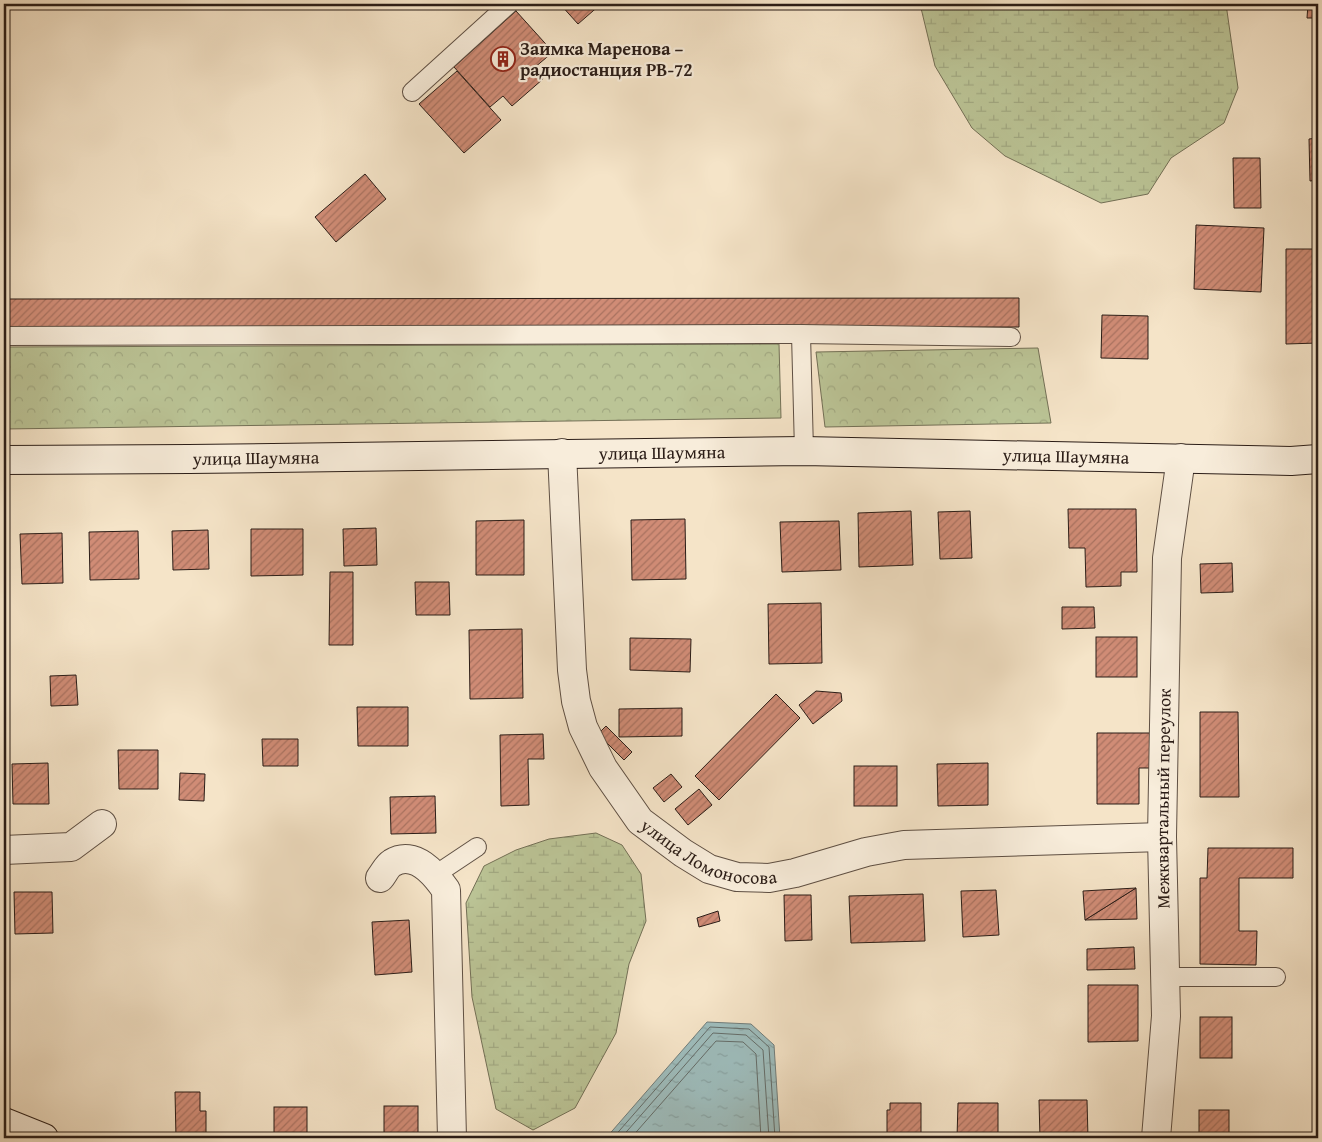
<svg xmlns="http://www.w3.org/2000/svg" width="1322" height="1142" viewBox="0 0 1322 1142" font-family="'Gentium Book Plus',serif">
<defs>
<pattern id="forest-crowns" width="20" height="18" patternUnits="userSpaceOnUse" patternTransform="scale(1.25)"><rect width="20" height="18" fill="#bbc496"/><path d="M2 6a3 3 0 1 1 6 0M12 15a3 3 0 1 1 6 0" fill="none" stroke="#a1a881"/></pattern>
<pattern id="wetland-marsh" width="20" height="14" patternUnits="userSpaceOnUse" patternTransform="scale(1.25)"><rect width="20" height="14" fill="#bbc496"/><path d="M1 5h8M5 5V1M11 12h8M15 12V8" fill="none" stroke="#a1a881"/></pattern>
<pattern id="water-ripples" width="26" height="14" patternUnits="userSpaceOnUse" patternTransform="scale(1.25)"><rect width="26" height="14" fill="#9ebdbd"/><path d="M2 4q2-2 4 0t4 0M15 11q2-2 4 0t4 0" fill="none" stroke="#88a2a2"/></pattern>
<pattern id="building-hatch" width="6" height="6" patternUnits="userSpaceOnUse" patternTransform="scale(1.25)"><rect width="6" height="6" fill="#d08c76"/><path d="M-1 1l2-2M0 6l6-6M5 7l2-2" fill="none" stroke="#a97260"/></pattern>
</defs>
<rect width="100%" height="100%" fill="#f5e4c8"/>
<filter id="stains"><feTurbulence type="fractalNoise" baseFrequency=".004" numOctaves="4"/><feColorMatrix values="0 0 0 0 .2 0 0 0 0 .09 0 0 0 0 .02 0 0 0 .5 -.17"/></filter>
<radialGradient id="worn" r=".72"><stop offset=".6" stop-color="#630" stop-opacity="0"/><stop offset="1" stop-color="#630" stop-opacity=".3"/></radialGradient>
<g fill="url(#forest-crowns)" stroke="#737056">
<path d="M 779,344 L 781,418 L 4,429 L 4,347 Z"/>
<path d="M 1038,348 L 1051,423 L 825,427 L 816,352 Z"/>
</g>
<g fill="url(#wetland-marsh)" stroke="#737056">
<path d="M 920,4 L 1226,4 L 1238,88 L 1224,123 L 1171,158 L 1148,194 L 1101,203 L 1005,156 L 972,128 L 935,66 Z"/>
<path d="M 596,833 L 622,845 L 641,874 L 646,921 L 629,964 L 616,1033 L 575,1108 L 533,1130 L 496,1109 L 472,997 L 466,903 L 484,866 L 516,850 L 549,839 Z"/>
</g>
<path fill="url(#water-ripples)" stroke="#707d7b" d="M 707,1022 L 751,1024 L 774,1045 L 780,1138 L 606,1138 Z"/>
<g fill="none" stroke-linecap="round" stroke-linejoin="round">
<g stroke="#646d6a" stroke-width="1">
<path d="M 613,1138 L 710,1027 L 749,1029 L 769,1047 L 775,1138"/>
<path d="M 621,1138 L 713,1033 L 746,1035 L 763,1050 L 769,1138"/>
<path d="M 631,1138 L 716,1041 L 743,1042 L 756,1054 L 761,1138"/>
</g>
</g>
<g fill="url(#building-hatch)" stroke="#2b1d17">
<path d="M 560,4 L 601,4 L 578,24 Z"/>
<path d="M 1308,4 L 1318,4 L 1318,18 L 1307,18 Z"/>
<path d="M 516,11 L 553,52 L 534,68 L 543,79 L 512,106 L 503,96 L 490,107 L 454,67 Z"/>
<path d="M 457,71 L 501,120 L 464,153 L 419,104 Z"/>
<path d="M 1318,138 L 1318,180 L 1310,181 L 1309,139 Z"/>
<path d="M 1233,158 L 1260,158 L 1261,208 L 1234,208 Z"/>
<path d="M 365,174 L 386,199 L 336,242 L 315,217 Z"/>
<path d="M 1196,225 L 1264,228 L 1261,292 L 1194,289 Z"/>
<path d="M 1286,249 L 1318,249 L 1318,343 L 1286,344 Z"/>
<path d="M 1019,298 L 1019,327 L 4,328 L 4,299 Z"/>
<path d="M 1102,315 L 1148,316 L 1148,359 L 1101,358 Z"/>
<path d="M 1068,509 L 1136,509 L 1137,572 L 1121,572 L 1121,586 L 1086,587 L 1085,548 L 1069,548 Z"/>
<path d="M 911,511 L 913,565 L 859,567 L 858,513 Z"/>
<path d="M 970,511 L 972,558 L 940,559 L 938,512 Z"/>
<path d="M 685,519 L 686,579 L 632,580 L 631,520 Z"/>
<path d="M 524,520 L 524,575 L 476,575 L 476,521 Z"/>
<path d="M 839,521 L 841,570 L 782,572 L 780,522 Z"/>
<path d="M 376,528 L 377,565 L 344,566 L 343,529 Z"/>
<path d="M 251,529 L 303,529 L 303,575 L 251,576 Z"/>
<path d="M 208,530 L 209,569 L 173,570 L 172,531 Z"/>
<path d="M 138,531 L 139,579 L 90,580 L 89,532 Z"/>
<path d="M 62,533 L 63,583 L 22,584 L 20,534 Z"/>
<path d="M 1232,563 L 1233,592 L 1201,593 L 1200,564 Z"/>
<path d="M 330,572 L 353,572 L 353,645 L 329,645 Z"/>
<path d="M 415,582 L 449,582 L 450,615 L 416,615 Z"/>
<path d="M 821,603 L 822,663 L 769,664 L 768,604 Z"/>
<path d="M 1062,607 L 1094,607 L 1095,628 L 1062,629 Z"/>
<path d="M 522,629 L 523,698 L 470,699 L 469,630 Z"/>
<rect x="1096" y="637" width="41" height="40"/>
<path d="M 630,638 L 691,639 L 690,672 L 630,670 Z"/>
<path d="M 76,675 L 78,705 L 51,706 L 50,676 Z"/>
<path d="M 816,691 L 841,693 L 842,701 L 813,724 L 799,705 Z"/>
<path d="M 776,694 L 800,718 L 719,800 L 695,776 Z"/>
<path d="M 357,707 L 408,707 L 408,746 L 358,746 Z"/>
<path d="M 682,708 L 682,736 L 619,737 L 619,709 Z"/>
<path d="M 1200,712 L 1238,712 L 1239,797 L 1200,797 Z"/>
<path d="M 606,726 L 632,752 L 624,760 L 598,734 Z"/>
<path d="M 1097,733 L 1150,733 L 1150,768 L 1139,768 L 1139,804 L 1097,804 Z"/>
<path d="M 543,734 L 544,759 L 528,759 L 529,805 L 501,806 L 500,735 Z"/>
<path d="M 262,739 L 298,739 L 298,766 L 263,766 Z"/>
<path d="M 118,750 L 158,750 L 158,789 L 119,789 Z"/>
<path d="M 48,763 L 49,804 L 13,804 L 12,764 Z"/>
<path d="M 988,763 L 988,805 L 938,806 L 937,764 Z"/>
<rect x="854" y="766" width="43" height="40"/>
<path d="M 180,773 L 205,774 L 204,801 L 179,800 Z"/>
<path d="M 671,774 L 682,787 L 664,802 L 653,788 Z"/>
<path d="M 699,789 L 712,805 L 688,825 L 675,809 Z"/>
<path d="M 435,796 L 436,833 L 391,834 L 390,797 Z"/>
<path d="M 1208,848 L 1293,848 L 1293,878 L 1239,878 L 1239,931 L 1257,931 L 1256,965 L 1200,964 L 1200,878 L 1207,878 Z"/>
<path d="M 1136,888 L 1137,919 L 1085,920 Z"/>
<path d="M 1136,888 L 1085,920 L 1083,891 Z"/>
<path d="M 996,890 L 999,935 L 963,937 L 961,891 Z"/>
<path d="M 14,892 L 52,892 L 53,933 L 15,934 Z"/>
<path d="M 923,894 L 925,941 L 851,943 L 849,896 Z"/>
<path d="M 784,895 L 811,895 L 812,940 L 785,941 Z"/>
<path d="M 718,911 L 720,921 L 699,927 L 697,918 Z"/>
<path d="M 409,920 L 412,972 L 375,975 L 372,922 Z"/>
<path d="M 1134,947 L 1135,969 L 1087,970 L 1087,949 Z"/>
<path d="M 1088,985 L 1138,985 L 1138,1041 L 1088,1042 Z"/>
<rect x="1200" y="1017" width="32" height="41"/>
<path d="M 175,1092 L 200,1092 L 200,1111 L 206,1111 L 206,1138 L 176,1138 Z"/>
<path d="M 1039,1100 L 1087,1100 L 1088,1138 L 1040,1138 Z"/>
<path d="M 890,1103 L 921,1103 L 921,1138 L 887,1138 L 887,1110 L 890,1110 Z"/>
<path d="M 958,1103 L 998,1103 L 998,1138 L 957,1138 Z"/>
<rect x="384" y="1106" width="34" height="32"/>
<rect x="274" y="1107" width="33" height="31"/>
<rect x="1199" y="1110" width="30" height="28"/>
</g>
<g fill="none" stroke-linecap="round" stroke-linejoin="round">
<defs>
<g id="lane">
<path d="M 412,92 L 509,4"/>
<path d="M 801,334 L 804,451"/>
<path d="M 4,336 L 801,334 L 1011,337"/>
<path d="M 435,875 L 477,847"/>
<path d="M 1165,977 L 1276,977"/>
</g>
<g id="street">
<path id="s1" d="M 562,453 L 572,670 L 576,701 L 583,727 L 603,768 L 640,821 L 683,853 L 709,869 L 737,877 L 769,878 L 795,873 L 866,852 L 904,845 L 1162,837"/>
<path d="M 4,850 L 71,847 L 102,824"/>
<path d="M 380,878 C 384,873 387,866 392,863 C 414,849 435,874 446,890 L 452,1138"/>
<path id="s2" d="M 1156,1138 L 1166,1016 L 1162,837 L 1167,558 L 1181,458"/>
</g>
<g id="secondary">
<path id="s3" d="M 4,460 L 189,459 L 804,451 L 1291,461 L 1318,459"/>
<path d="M 4,1122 L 44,1138"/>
</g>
</defs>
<use href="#lane" stroke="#5e4f43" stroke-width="20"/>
<use href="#street" stroke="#5e4f43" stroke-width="30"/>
<use href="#secondary" stroke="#2b1d17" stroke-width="30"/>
<use href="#lane" stroke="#f8eddb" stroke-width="18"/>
<use href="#street" stroke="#f8eddb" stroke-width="28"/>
<use href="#secondary" stroke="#f8eddb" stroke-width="28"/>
</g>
<defs>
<symbol id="building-ring" viewBox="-11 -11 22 22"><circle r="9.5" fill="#f8eddb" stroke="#8f2418" stroke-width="1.5"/><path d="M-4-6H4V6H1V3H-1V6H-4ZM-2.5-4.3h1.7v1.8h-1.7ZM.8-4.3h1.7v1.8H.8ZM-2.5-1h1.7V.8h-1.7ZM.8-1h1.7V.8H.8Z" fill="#8f2418"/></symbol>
</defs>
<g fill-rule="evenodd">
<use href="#building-ring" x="489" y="45" width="28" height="28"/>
</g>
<g text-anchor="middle" stroke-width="4.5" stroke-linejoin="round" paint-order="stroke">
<g font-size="18" font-weight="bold" fill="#2b1d17" stroke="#f8eddb" text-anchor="start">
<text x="520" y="55">Заимка Маренова –<tspan x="520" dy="21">радиостанция РВ-72</tspan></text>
</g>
<g font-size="18" fill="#2b1d17" stroke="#f8eddb">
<text dy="6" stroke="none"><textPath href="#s3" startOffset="658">улица Шаумяна</textPath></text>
<text dy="6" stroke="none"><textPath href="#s3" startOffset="1062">улица Шаумяна</textPath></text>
<text dy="6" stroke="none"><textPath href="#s3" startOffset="252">улица Шаумяна</textPath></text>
<text dy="6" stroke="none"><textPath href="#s2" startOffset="340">Межквартальный переулок</textPath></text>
<text dy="6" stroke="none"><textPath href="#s1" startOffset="464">улица Ломоносова</textPath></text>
</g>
</g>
<rect width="1322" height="1142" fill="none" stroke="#f5e4c8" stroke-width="20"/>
<rect x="5" y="5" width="1312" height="1132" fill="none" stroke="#2b1d17" stroke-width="2.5"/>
<rect x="10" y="10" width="1302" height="1122" fill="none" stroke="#2b1d17"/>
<rect width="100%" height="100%" filter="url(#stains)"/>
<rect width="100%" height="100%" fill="url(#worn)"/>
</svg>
